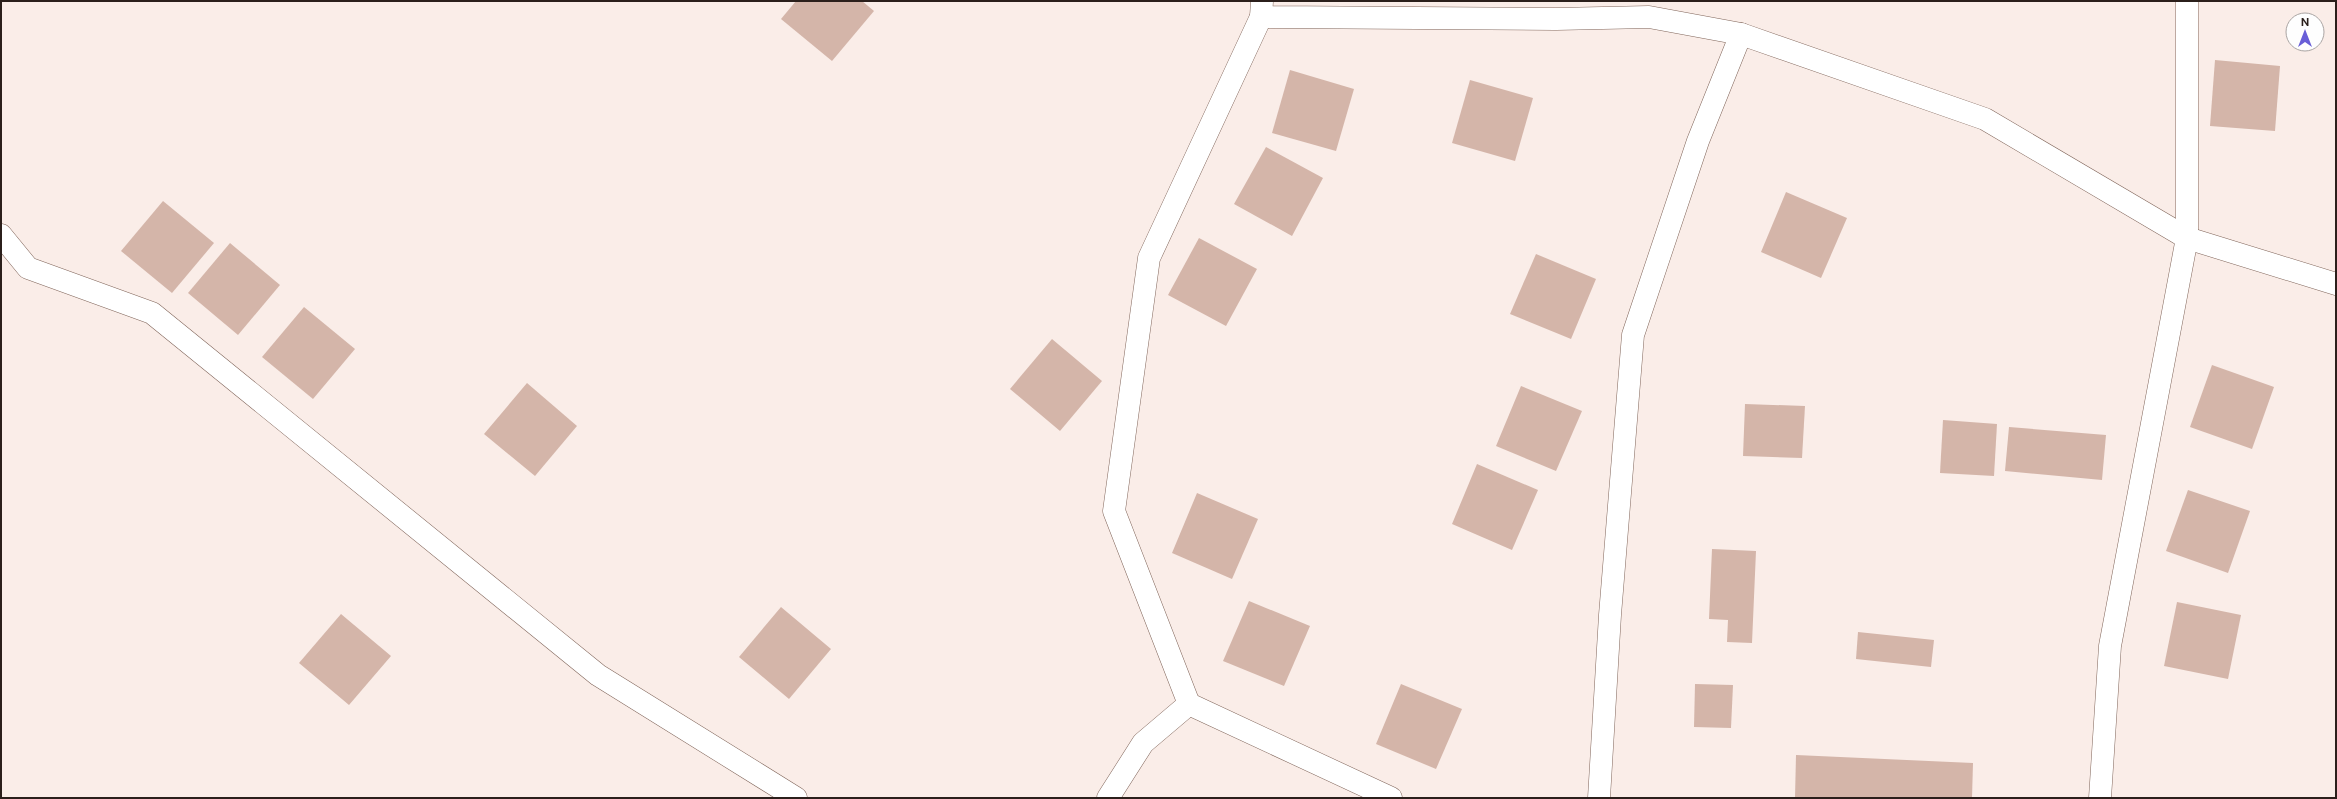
<svg xmlns="http://www.w3.org/2000/svg" width="2337" height="799" viewBox="0 0 2337 799" font-family="'Public Sans',sans-serif">
<rect width="100%" height="100%" fill="#faede8"/>
<g fill="#d4b5a9">
<path d="M 796,1 L 862,1 L 874,11 L 832,61 L 781,19 Z"/>
<path d="M 2215,60 L 2280,66 L 2275,131 L 2210,126 Z"/>
<path d="M 1290,70 L 1354,89 L 1336,151 L 1272,133 Z"/>
<path d="M 1470,80 L 1533,98 L 1515,161 L 1452,143 Z"/>
<path d="M 1266,147 L 1323,178 L 1292,236 L 1234,204 Z"/>
<path d="M 1786,192 L 1847,218 L 1821,278 L 1761,252 Z"/>
<path d="M 163,201 L 214,243 L 172,293 L 121,251 Z"/>
<path d="M 1199,238 L 1257,269 L 1226,326 L 1168,295 Z"/>
<path d="M 230,243 L 280,285 L 238,335 L 188,293 Z"/>
<path d="M 1536,254 L 1596,279 L 1571,339 L 1510,314 Z"/>
<path d="M 304,307 L 355,349 L 313,399 L 262,357 Z"/>
<path d="M 1052,339 L 1102,381 L 1060,431 L 1010,389 Z"/>
<path d="M 2212,365 L 2274,387 L 2252,449 L 2190,427 Z"/>
<path d="M 527,383 L 577,426 L 535,476 L 484,434 Z"/>
<path d="M 1521,386 L 1582,411 L 1556,471 L 1496,446 Z"/>
<path d="M 1745,404 L 1805,406 L 1802,458 L 1743,456 Z"/>
<path d="M 1943,420 L 1997,424 L 1994,476 L 1940,473 Z"/>
<path d="M 2009,427 L 2106,435 L 2102,480 L 2005,471 Z"/>
<path d="M 1477,464 L 1538,490 L 1512,550 L 1452,524 Z"/>
<path d="M 2188,490 L 2250,511 L 2228,573 L 2166,551 Z"/>
<path d="M 1197,493 L 1258,519 L 1232,579 L 1172,553 Z"/>
<path d="M 1712,549 L 1756,551 L 1752,643 L 1727,642 L 1728,620 L 1709,619 Z"/>
<path d="M 1249,601 L 1310,626 L 1284,686 L 1223,661 Z"/>
<path d="M 2177,602 L 2241,615 L 2228,679 L 2164,666 Z"/>
<path d="M 781,607 L 831,649 L 789,699 L 739,657 Z"/>
<path d="M 341,614 L 391,656 L 349,705 L 299,663 Z"/>
<path d="M 1858,632 L 1934,640 L 1931,667 L 1856,659 Z"/>
<path d="M 1401,684 L 1462,709 L 1436,769 L 1376,744 Z"/>
<path d="M 1695,684 L 1733,685 L 1731,728 L 1694,727 Z"/>
<path d="M 1796,755 L 1973,763 L 1972,798 L 1795,798 Z"/>
</g>
<g fill="none" stroke-linecap="round" stroke-linejoin="round">
<defs>
<g id="street">
<path d="M 1262,1 L 1261,17 L 1556,19 L 1649,17 L 1741,34 L 1985,119 L 2187,238 L 2336,284"/>
<path d="M 1,235 L 28,268 L 152,313 L 598,675 L 796,798"/>
<path d="M 1189,704 L 1391,798"/>
<path d="M 1108,798 L 1143,743 L 1189,704 L 1114,511 L 1149,258 L 1261,17"/>
<path d="M 1599,798 L 1610,615 L 1633,335 L 1698,141 L 1741,34"/>
<path d="M 2100,798 L 2110,646 L 2187,238 L 2187,1"/>
</g>
</defs>
<use href="#street" stroke="#81665b" stroke-width="23"/>
<use href="#street" stroke="#fff" stroke-width="22"/>
</g>
<rect width="2337" height="799" fill="none" stroke="#2b1f1b" stroke-width="4"/>
<g transform="translate(2305 32)"><circle r="19" fill="#fefefe" stroke="#aaa5a3"/>
<path d="M0-3L7 15L0 10L-7 15Z" fill="#685ed7"/>
<text y="-6" font-size="11" font-weight="bold" text-anchor="middle" fill="#2b1f1b">N</text>
</g>
</svg>
